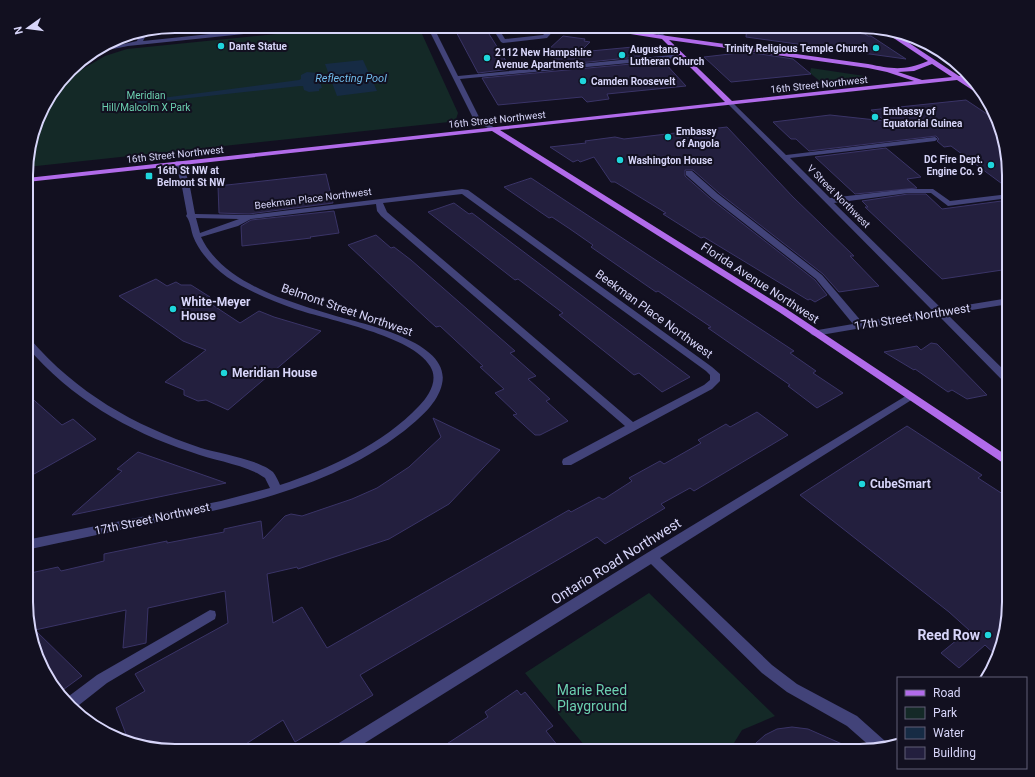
<svg xmlns="http://www.w3.org/2000/svg" width="1035" height="777" viewBox="0 0 1035 777" font-family="Roboto,sans-serif">
<rect width="100%" height="100%" fill="#121020"/>
<g fill="#142927">
<path d="M 356,26 L 413,26 L 416,33 L 422,34 L 458,113 L 456,119 L 449,122 L 27,167 L 27,155 L 46,101 L 68,74 L 81,70 L 105,56 L 127,49 Z"/>
<path d="M 811,68 L 871,77 L 821,82 L 810,73 Z"/>
<path d="M 649,593 L 775,716 L 742,730 L 729,751 L 589,751 L 525,673 Z"/>
</g>
<g fill="#162b44">
<path d="M 363,60 L 377,91 L 337,96 L 325,64 Z"/>
<path d="M 307,72 L 317,73 L 322,88 L 319,89 L 319,91 L 309,92 L 304,90 L 303,86 L 300,86 L 162,101 L 162,98 L 299,80 L 301,79 L 301,75 Z"/>
<path d="M 151,94 L 152,96 L 150,101 L 152,106 L 149,108 L 134,110 L 135,95 Z"/>
</g>
<g fill="#231f3e" stroke="#3a3467">
<path d="M 453,26 L 484,26 L 511,69 L 478,73 Z"/>
<path d="M 747,26 L 853,26 L 868,36 L 871,36 L 906,59 L 746,37 Z"/>
<path d="M 563,36 L 585,39 L 584,41 L 590,42 L 580,52 L 633,47 L 635,49 L 641,49 L 648,56 L 559,65 L 548,50 Z"/>
<path d="M 747,52 L 793,59 L 811,74 L 731,82 L 704,57 Z"/>
<path d="M 663,61 L 686,86 L 607,94 L 609,99 L 587,102 L 582,97 L 498,105 L 482,78 Z"/>
<path d="M 966,100 L 996,120 L 1009,175 L 1009,189 L 951,146 L 944,147 L 937,141 L 939,139 L 936,136 L 809,151 L 796,139 L 791,139 L 773,122 L 830,115 L 885,121 L 871,110 Z"/>
<path d="M 727,127 L 793,197 L 854,256 L 850,256 L 879,286 L 839,292 L 823,274 L 719,193 L 693,170 L 685,170 L 685,176 L 711,199 L 815,280 L 827,295 L 815,302 L 810,299 L 808,300 L 704,237 L 701,238 L 663,214 L 666,213 L 615,182 L 611,182 L 594,157 L 580,162 L 578,160 L 573,162 L 550,147 L 586,143 L 585,141 L 615,137 L 624,139 Z"/>
<path d="M 886,148 L 921,177 L 907,179 L 917,188 L 855,194 L 815,157 Z"/>
<path d="M 326,174 L 333,203 L 249,214 L 219,213 L 218,186 Z"/>
<path d="M 531,178 L 794,351 L 790,353 L 816,371 L 813,373 L 843,393 L 817,408 L 788,386 L 790,385 L 708,328 L 711,327 L 658,291 L 656,292 L 591,247 L 593,245 L 570,229 L 552,217 L 549,218 L 504,187 Z"/>
<path d="M 908,194 L 926,194 L 942,209 L 1009,200 L 1009,269 L 942,279 L 865,207 L 868,207 L 862,201 Z"/>
<path d="M 454,203 L 469,214 L 472,213 L 690,377 L 662,392 L 639,373 L 634,375 L 559,315 L 563,313 L 518,279 L 515,280 L 428,212 Z"/>
<path d="M 334,211 L 339,233 L 310,237 L 311,238 L 242,246 L 241,226 L 251,220 Z"/>
<path d="M 376,235 L 391,248 L 394,247 L 411,260 L 515,351 L 510,353 L 536,376 L 528,379 L 550,399 L 546,401 L 568,421 L 540,435 L 535,435 L 513,415 L 517,414 L 495,393 L 504,389 L 480,367 L 483,366 L 440,326 L 436,327 L 426,318 L 348,245 Z"/>
<path d="M 156,279 L 167,286 L 176,282 L 181,285 L 191,285 L 210,297 L 208,302 L 240,323 L 259,311 L 274,317 L 321,331 L 228,410 L 206,400 L 198,401 L 184,395 L 184,390 L 165,382 L 206,350 L 183,341 L 119,296 Z"/>
<path d="M 931,343 L 937,344 L 987,395 L 967,399 L 952,390 L 948,392 L 915,369 L 914,370 L 884,352 L 917,346 L 921,350 Z"/>
<path d="M 27,394 L 62,425 L 73,419 L 96,439 L 27,478 Z"/>
<path d="M 757,412 L 788,435 L 694,491 L 690,488 L 661,504 L 665,508 L 605,544 L 597,537 L 360,675 L 373,695 L 295,742 L 283,720 L 235,751 L 166,751 L 129,742 L 116,708 L 145,691 L 135,674 L 228,623 L 225,591 L 148,608 L 146,643 L 123,648 L 126,610 L 35,630 L 82,676 L 60,692 L 41,668 L 26,612 L 26,574 L 58,567 L 61,571 L 104,561 L 104,554 L 167,541 L 167,543 L 224,532 L 224,529 L 261,521 L 263,539 L 285,516 L 291,514 L 302,516 L 352,499 L 377,488 L 409,467 L 441,437 L 433,418 L 500,450 L 449,504 L 389,539 L 298,569 L 297,567 L 267,574 L 273,623 L 302,607 L 327,648 L 569,510 L 571,512 L 599,497 L 602,499 L 604,499 L 632,481 L 629,478 L 660,461 L 664,464 L 701,443 L 698,440 L 726,424 L 730,427 Z"/>
<path d="M 907,426 L 982,475 L 978,478 L 1009,498 L 1009,612 L 998,657 L 985,645 L 959,668 L 941,653 L 969,630 L 949,612 L 800,495 Z"/>
<path d="M 138,452 L 226,483 L 72,515 L 122,471 L 117,469 Z"/>
<path d="M 517,690 L 521,695 L 525,692 L 553,726 L 546,731 L 562,751 L 436,751 L 488,717 L 485,712 Z"/>
<path d="M 792,727 L 808,729 L 858,751 L 747,751 L 765,735 L 777,729 Z"/>
</g>
<g fill="none" stroke-linecap="round" stroke-linejoin="round">
<g fill="#424379" fill-rule="evenodd">
<path d="M 286,26 L 305,26 L 302,28 L 128,46 L 93,53 L 102,49 L 137,41 C 141,30 152,30 162,28 L 162,30 L 149,34 L 145,37 L 143,41 Z"/>
<path d="M 427,26 L 433,26 L 458,76 L 682,54 L 685,56 L 682,58 L 460,79 L 480,119 L 495,128 L 495,130 L 493,131 L 474,120 Z"/>
<path d="M 491,26 L 497,26 L 505,39 L 543,35 L 552,26 L 558,26 L 547,38 L 503,43 L 501,42 Z"/>
<path d="M 649,26 L 655,26 L 665,36 L 665,38 L 661,38 Z"/>
<path d="M 919,39 L 923,41 L 904,44 L 901,42 Z"/>
<path d="M 728,102 L 732,102 L 786,155 L 935,137 L 938,139 L 935,141 L 790,158 L 830,198 L 908,189 L 933,189 L 950,201 L 1009,194 L 1009,198 L 948,206 L 931,193 L 908,193 L 834,203 L 942,309 L 1009,298 L 1009,304 L 947,314 L 1009,375 L 1009,384 L 1005,383 L 938,315 L 815,336 L 812,335 L 810,333 L 812,331 L 853,324 L 816,279 L 712,198 L 686,175 L 686,171 L 692,171 L 718,194 L 822,275 L 862,322 L 933,311 L 728,104 Z"/>
<path d="M 176,161 L 182,161 L 183,163 L 190,187 L 195,214 L 249,215 L 462,189 L 468,190 L 712,367 L 720,374 L 720,381 L 712,389 L 571,465 L 563,465 L 562,462 L 563,459 L 625,426 L 381,216 L 377,211 L 376,204 L 251,219 L 238,226 L 201,237 C 215,267 248,285 278,297 C 297,304 316,310 336,316 C 364,324 452,342 442,384 C 438,403 419,419 404,431 C 330,488 240,506 150,524 C 109,532 68,541 26,550 L 26,540 L 221,501 L 270,488 L 265,478 L 257,473 C 236,463 212,460 191,452 C 127,431 71,398 27,347 L 27,338 L 30,339 C 77,393 133,425 201,448 C 218,453 260,460 273,472 C 276,476 278,480 280,485 C 329,469 383,444 419,406 C 429,396 439,380 430,366 C 413,336 328,320 295,309 C 272,301 248,291 227,277 C 213,267 199,252 193,236 C 191,230 190,220 186,216 L 187,214 L 182,187 L 175,163 ZM 462,194 L 706,371 L 710,375 L 710,380 L 704,385 L 633,422 L 387,212 L 383,203 ZM 196,218 L 239,219 L 200,233 Z"/>
<path d="M 909,394 L 913,395 L 914,397 L 913,399 L 660,558 L 772,665 L 797,684 L 857,716 L 885,741 L 887,745 L 872,748 L 847,726 L 787,692 L 762,673 L 651,564 L 352,751 L 332,751 L 334,746 L 647,553 Z"/>
<path d="M 210,610 L 215,611 L 216,615 L 215,619 L 107,683 L 74,709 L 65,699 L 97,675 Z"/>
</g>
<path fill="#b16bea" fill-rule="evenodd" d="M 580,26 L 596,26 L 868,64 C 892,69 905,71 928,61 L 883,31 L 883,29 L 891,31 L 959,76 L 968,75 L 970,79 L 964,79 L 977,88 L 983,96 L 980,95 L 957,80 L 500,130 L 785,308 L 1009,457 L 1009,467 L 779,312 L 492,131 L 27,182 L 27,178 L 725,102 L 662,39 ZM 669,40 L 868,68 L 887,72 L 914,81 L 732,101 ZM 932,64 L 952,77 L 922,80 L 898,72 L 914,71 Z"/>
</g>
<g fill="#1fd6dc" stroke="#121020" stroke-width="1.5">
<circle cx="221" cy="46" r="4"/>
<circle cx="876" cy="48" r="4"/>
<circle cx="622" cy="55" r="4"/>
<circle cx="487" cy="58" r="4"/>
<circle cx="583" cy="81" r="4"/>
<circle cx="875" cy="117" r="4"/>
<circle cx="668" cy="137" r="4"/>
<circle cx="620" cy="160" r="4"/>
<circle cx="991" cy="165" r="4"/>
<rect x="145" y="172" width="8" height="8" rx="2"/>
<circle cx="173" cy="309" r="4"/>
<circle cx="224" cy="373" r="4"/>
<circle cx="862" cy="484" r="4"/>
<circle cx="988" cy="635" r="4"/>
</g>
<g text-anchor="middle" stroke-width="4" stroke-linejoin="round" paint-order="stroke">
<g font-size="10" font-weight="bold" fill="#d7d5f9" stroke="#121020" text-anchor="start">
<text x="229" y="50">Dante Statue</text>
<text x="868" y="52" text-anchor="end">Trinity Religious Temple Church</text>
<text x="630" y="53">Augustana<tspan x="630" dy="12">Lutheran Church</tspan></text>
<text x="495" y="56">2112 New Hampshire<tspan x="495" dy="12">Avenue Apartments</tspan></text>
<text x="591" y="85">Camden Roosevelt</text>
<text x="883" y="115">Embassy of<tspan x="883" dy="12">Equatorial Guinea</tspan></text>
<text x="676" y="135">Embassy<tspan x="676" dy="12">of Angola</tspan></text>
<text x="983" y="163" text-anchor="end">DC Fire Dept.<tspan x="983" dy="12">Engine Co. 9</tspan></text>
<text x="628" y="164">Washington House</text>
<text x="157" y="174">16th St NW at<tspan x="157" dy="12">Belmont St NW</tspan></text>
</g>
<g font-size="10" fill="#d7d5f9" stroke="#121020">
<text transform="translate(819 84) rotate(-6)" y="4">16th Street Northwest</text>
<text transform="translate(497 119) rotate(-6)" y="4">16th Street Northwest</text>
<text transform="translate(175 154) rotate(-6)" y="4">16th Street Northwest</text>
<text transform="translate(839 196) rotate(45)" y="4">V Street Northwest</text>
<text transform="translate(313 198) rotate(-7)" y="4">Beekman Place Northwest</text>
</g>
<g font-size="10" fill="#6bcfaf" stroke="#121020">
<text x="146" y="99">Meridian<tspan x="146" dy="12">Hill/Malcolm X Park</tspan></text>
</g>
<g font-size="11" font-style="italic" fill="#71bceb" stroke="#121020">
<text x="351" y="82">Reflecting Pool</text>
</g>
<g font-size="12" fill="#d7d5f9" stroke="#121020">
<text transform="translate(760 283) rotate(33)" y="4">Florida Avenue Northwest</text>
<text transform="translate(347 310) rotate(19)" y="4">Belmont Street Northwest</text>
<text transform="translate(654 314) rotate(36)" y="4">Beekman Place Northwest</text>
<text transform="translate(912 317) rotate(-9)" y="4">17th Street Northwest</text>
<text transform="translate(152 519) rotate(-12)" y="4">17th Street Northwest</text>
</g>
<g font-size="12" font-weight="bold" fill="#d7d5f9" stroke="#121020" text-anchor="start">
<text x="181" y="306">White-Meyer<tspan x="181" dy="14">House</tspan></text>
<text x="232" y="377">Meridian House</text>
<text x="870" y="488">CubeSmart</text>
</g>
<g font-size="14" fill="#d7d5f9" stroke="#121020">
<text transform="translate(616 561) rotate(-32)" y="5">Ontario Road Northwest</text>
</g>
<g font-size="14" font-weight="bold" fill="#d7d5f9" stroke="#121020" text-anchor="end">
<text x="980" y="640">Reed Row</text>
</g>
<g font-size="14" fill="#6bcfaf" stroke="#121020">
<text x="592" y="695">Marie Reed<tspan x="592" dy="16">Playground</tspan></text>
</g>
</g>
<path d="M0 0H1035V777H0ZM175 33H860A142 142 0 0 1 1002 175V602A142 142 0 0 1 860 744H175A142 142 0 0 1 33 602V175A142 142 0 0 1 175 33Z" fill="#121020" fill-rule="evenodd"/>
<path fill="none" stroke="#d7d5f9" stroke-width="2" d="M175 33H860A142 142 0 0 1 1002 175V602A142 142 0 0 1 860 744H175A142 142 0 0 1 33 602V175A142 142 0 0 1 175 33Z"/>
<rect x="897" y="677" width="130" height="92" fill="#121020" stroke="#615f77"/>
<rect x="905" y="690" width="20" height="6" fill="#b16bea" stroke="#615f77"/>
<text x="933" y="697" font-size="12" fill="#d7d5f9">Road</text>
<rect x="905" y="707" width="20" height="12" fill="#142927" stroke="#615f77"/>
<text x="933" y="717" font-size="12" fill="#d7d5f9">Park</text>
<rect x="905" y="727" width="20" height="12" fill="#162b44" stroke="#615f77"/>
<text x="933" y="737" font-size="12" fill="#d7d5f9">Water</text>
<rect x="905" y="747" width="20" height="12" fill="#231f3e" stroke="#615f77"/>
<text x="933" y="757" font-size="12" fill="#d7d5f9">Building</text>
<g transform="translate(28 28) rotate(256)" stroke="#121020" stroke-width="3" paint-order="stroke">
<path d="M0-3L7 15L0 10L-7 15Z" fill="#d7d5f9"/>
<text y="-6" font-size="11" font-weight="bold" text-anchor="middle" fill="#d7d5f9">N</text>
</g>
</svg>
